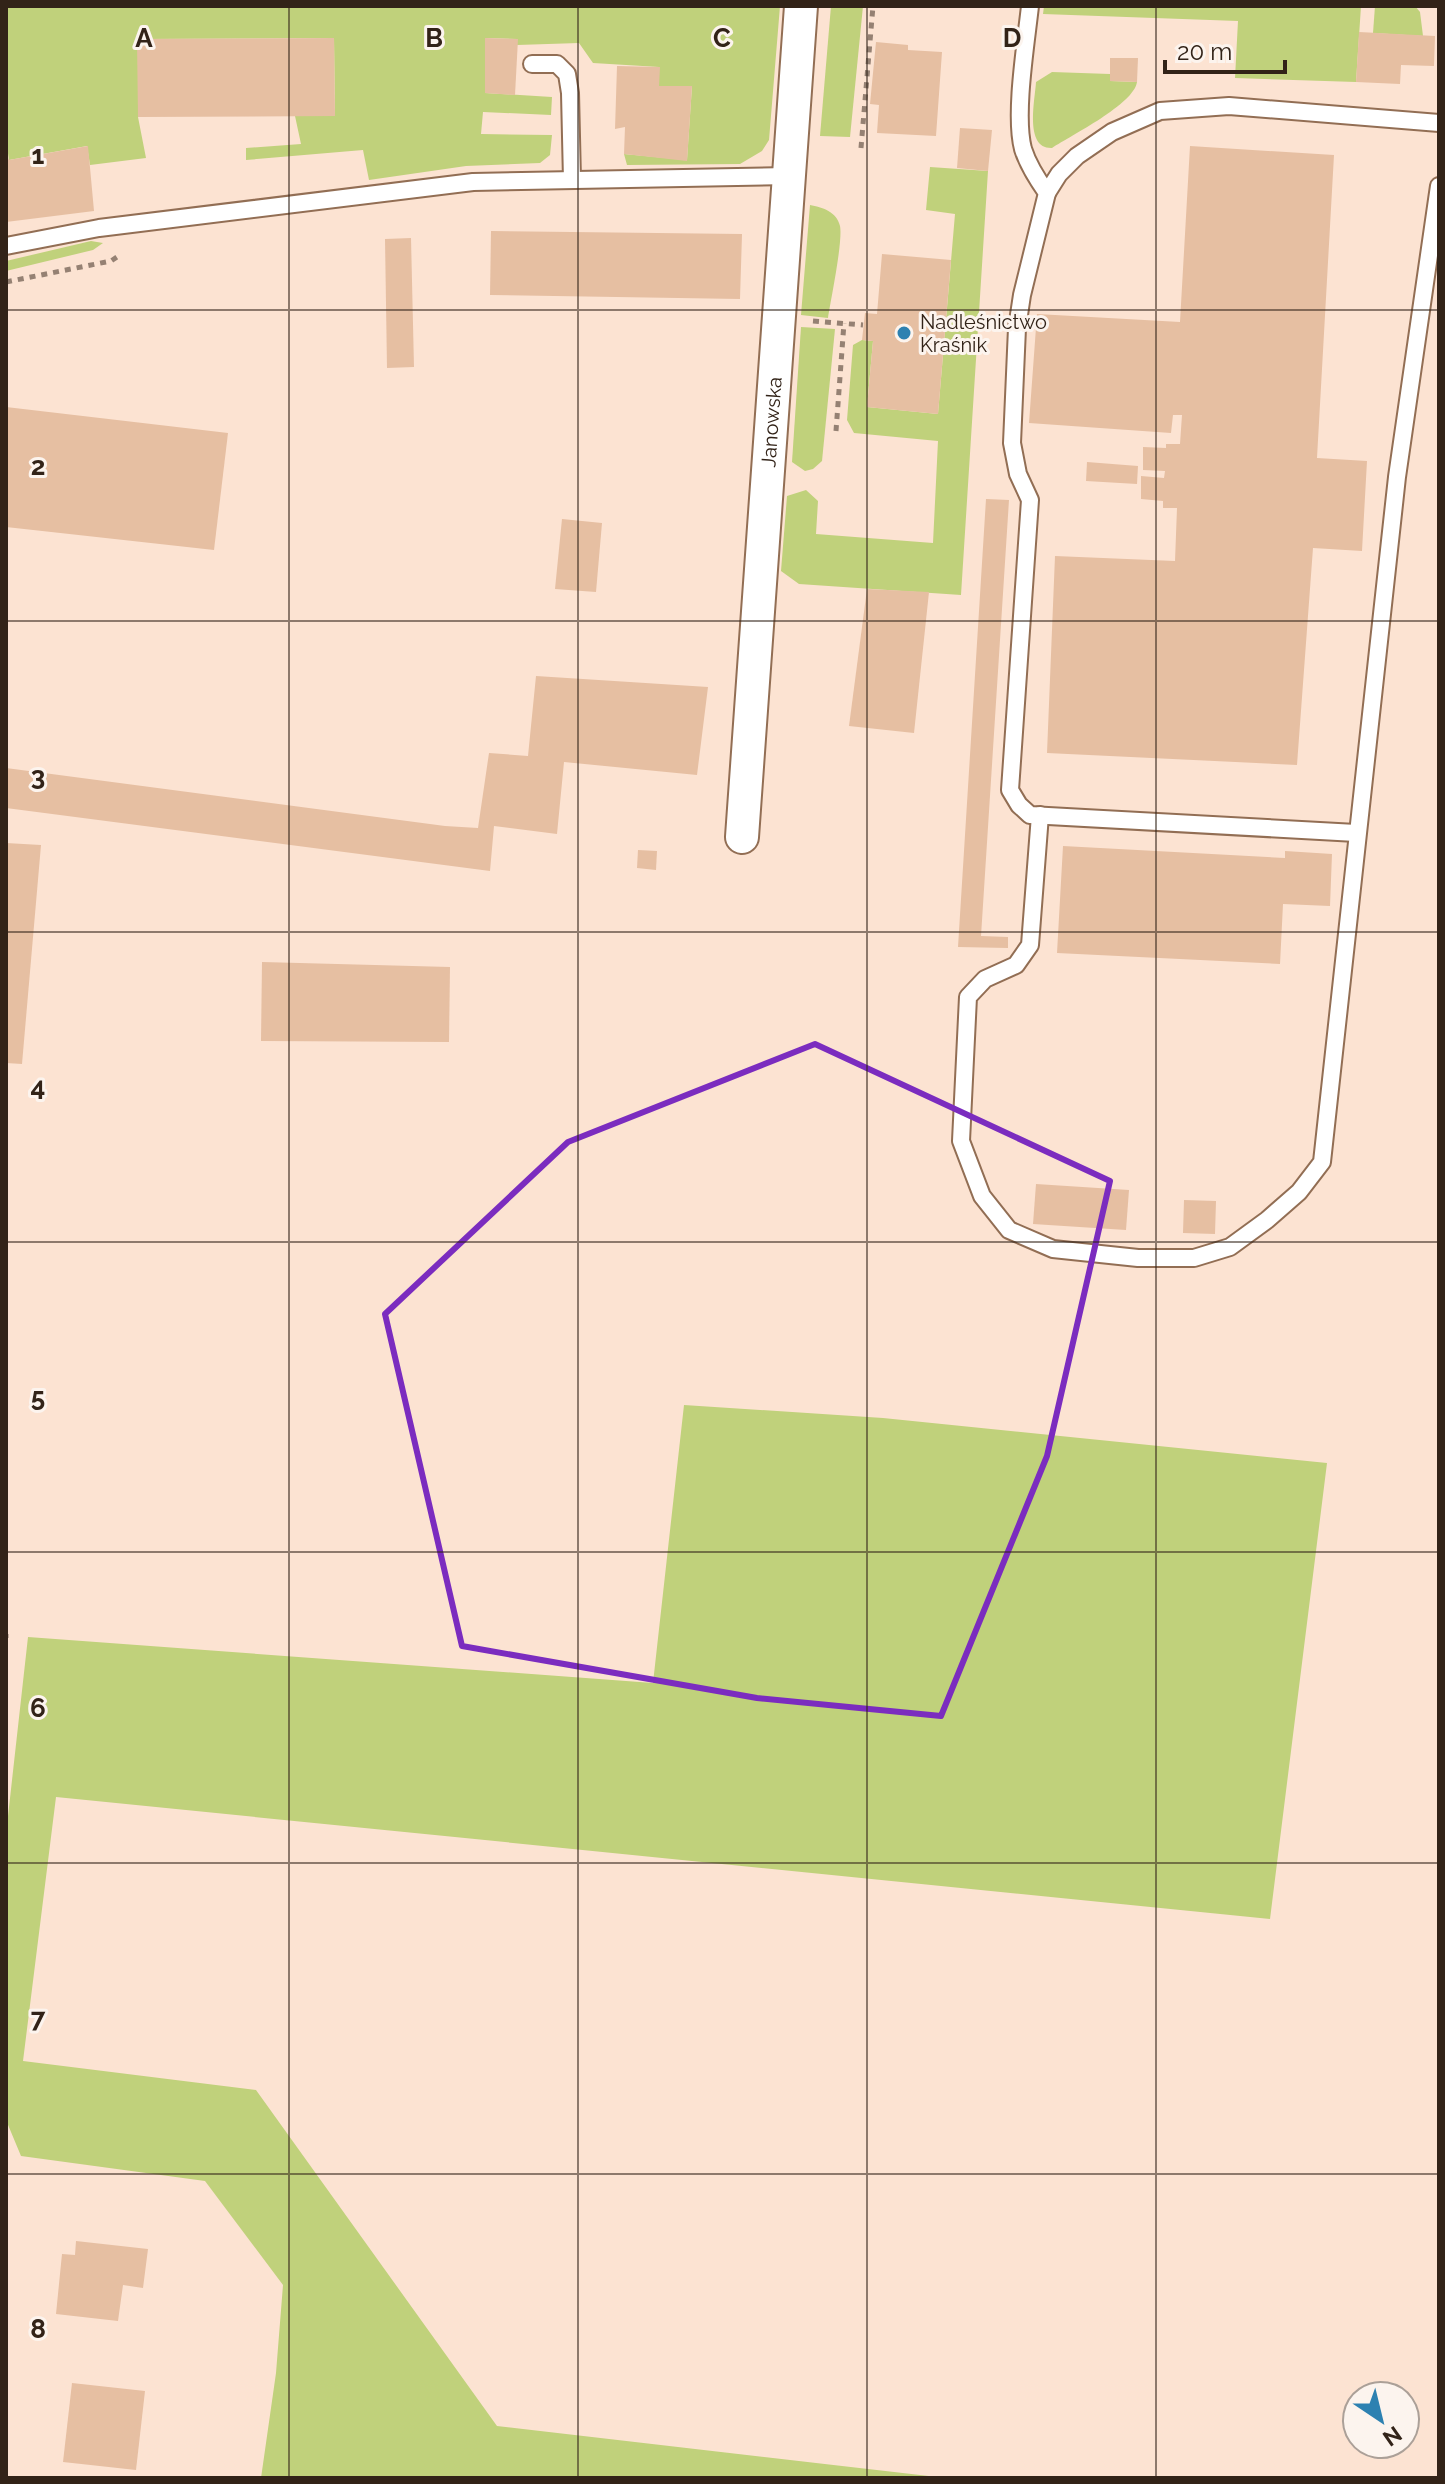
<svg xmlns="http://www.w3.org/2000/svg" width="1445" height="2484" viewBox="0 0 1445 2484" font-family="Raleway,sans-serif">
<rect width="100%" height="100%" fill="#fce3d2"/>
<g fill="#c0d17b">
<path d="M 6,6 L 780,6 L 769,140 L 762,151 L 740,164 L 627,165 L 624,154 L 687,160 L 692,86 L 659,86 L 659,67 L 593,63 L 579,43 L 517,45 L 517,39 L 486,38 L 485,93 L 552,97 L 551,115 L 483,112 L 481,134 L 552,135 L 550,155 L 540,163 L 466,166 L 369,180 L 363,150 L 246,160 L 246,148 L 301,144 L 295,116 L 335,116 L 334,38 L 138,39 L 138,117 L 146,158 L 90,165 L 87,146 L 9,160 L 6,140 Z"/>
<path d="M 831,6 L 863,6 L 850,137 L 820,136 Z"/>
<path d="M 1044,6 L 1361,6 L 1356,82 L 1235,78 L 1238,21 L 1043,14 Z"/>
<path d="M 1375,6 L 1415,6 L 1420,12 L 1423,36 L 1373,33 Z"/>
<path d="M 1052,72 L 1110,74 L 1110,81 L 1137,82 C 1134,104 1072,135 1052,148 C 1024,149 1035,100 1036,82 Z"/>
<path d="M 930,167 L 988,171 L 961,595 L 799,584 L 781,571 L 787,496 L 806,490 L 818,501 L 816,534 L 933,543 L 938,441 L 854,433 L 847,420 L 853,345 L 862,340 L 873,341 L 867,407 L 938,414 L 955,214 L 926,210 Z"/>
<path d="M 810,205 C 822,207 837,212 840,226 C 843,241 831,299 828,318 L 801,315 Z"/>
<path d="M 91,241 L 103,243 L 93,250 L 6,271 L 6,261 Z"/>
<path d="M 801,327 L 835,329 L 822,461 L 813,469 L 805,471 L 792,462 Z"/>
<path d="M 684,1405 L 883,1418 L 1327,1463 L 1270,1919 L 56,1797 L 23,2061 L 256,2090 L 497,2426 L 946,2478 L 261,2478 L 276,2373 L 283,2285 L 205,2181 L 21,2156 L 6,2120 L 6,1834 L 28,1637 L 653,1683 Z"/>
</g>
<g fill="#e6bfa2">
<path d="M 1359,32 L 1435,36 L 1434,66 L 1401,65 L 1400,84 L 1356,82 Z"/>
<path d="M 334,38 L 335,116 L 138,117 L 137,39 Z"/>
<path d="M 485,38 L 518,39 L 515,95 L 485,93 Z"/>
<path d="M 876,42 L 908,45 L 908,50 L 942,52 L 936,136 L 877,133 L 879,105 L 870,104 Z"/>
<path d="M 1110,58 L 1138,58 L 1137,82 L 1110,81 Z"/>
<path d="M 617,66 L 660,67 L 659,86 L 692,86 L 687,161 L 624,154 L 625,127 L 615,129 Z"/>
<path d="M 960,128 L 992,130 L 988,171 L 957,168 Z"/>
<path d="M 88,146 L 94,211 L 6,222 L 6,153 L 9,160 Z"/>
<path d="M 1190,146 L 1334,155 L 1317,458 L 1367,461 L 1362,551 L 1313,548 L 1297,765 L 1047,753 L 1055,556 L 1175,561 L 1177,508 L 1163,508 L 1163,501 L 1141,499 L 1141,476 L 1164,478 L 1165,471 L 1143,470 L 1143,447 L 1166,448 L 1166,444 L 1180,444 L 1182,415 L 1173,415 L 1171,433 L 1029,423 L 1037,314 L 1180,322 Z"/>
<path d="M 491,231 L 742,234 L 740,299 L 490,295 Z"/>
<path d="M 411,238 L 414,367 L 387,368 L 385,239 Z"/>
<path d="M 882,254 L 951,260 L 938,414 L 867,407 L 873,341 L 862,340 L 865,313 L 877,314 Z"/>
<path d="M 6,407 L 228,433 L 214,550 L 6,527 Z"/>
<path d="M 1087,462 L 1138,466 L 1137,484 L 1086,481 Z"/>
<path d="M 986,499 L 1009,500 L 981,936 L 1008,937 L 1008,948 L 958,947 Z"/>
<path d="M 562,519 L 602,523 L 596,592 L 555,589 Z"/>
<path d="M 867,589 L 929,592 L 914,733 L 849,726 Z"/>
<path d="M 536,676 L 708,687 L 697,775 L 564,762 L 557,834 L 494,826 L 490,871 L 6,808 L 6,768 L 445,826 L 478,828 L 489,753 L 528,756 Z"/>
<path d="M 6,843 L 41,845 L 22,1064 L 6,1063 Z"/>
<path d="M 1063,846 L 1285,858 L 1285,851 L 1332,854 L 1330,906 L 1283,904 L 1280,964 L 1057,953 Z"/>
<path d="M 638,850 L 657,851 L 656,870 L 637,868 Z"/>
<path d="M 262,962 L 450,967 L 449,1042 L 261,1041 Z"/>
<path d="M 1036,1184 L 1129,1190 L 1126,1230 L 1033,1224 Z"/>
<path d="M 1184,1200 L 1216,1201 L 1215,1234 L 1183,1233 Z"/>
<path d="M 76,2241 L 148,2249 L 143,2288 L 123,2285 L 118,2321 L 56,2314 L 62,2254 L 75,2255 Z"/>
<path d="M 72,2383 L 145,2391 L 136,2470 L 63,2462 Z"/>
</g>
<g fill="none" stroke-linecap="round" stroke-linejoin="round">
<defs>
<g id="service">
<path d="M 1030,6 C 1026,43 1014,115 1023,149 C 1028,165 1037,179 1047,193 L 1022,295 L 1017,328 L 1012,443 L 1018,474 L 1030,500 L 1010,790 L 1019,805 L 1030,815 L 1356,833"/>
<path d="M 532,64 L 557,64 L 567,74 L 570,93 L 572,180"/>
<path d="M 1047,193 L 1059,174 L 1077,156 L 1112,132 L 1160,111 L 1229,106 L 1439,123"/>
<path d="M 6,246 L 99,228 L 473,182 L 789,176"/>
<path d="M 1040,815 L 1030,945 L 1016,965 L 985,979 L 968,997 L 961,1141 L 982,1196 L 1009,1230 L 1053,1249 L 1138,1258 L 1194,1258 L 1230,1247 L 1267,1220 L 1299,1192 L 1322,1162 L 1397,477 L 1439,186"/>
</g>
<g id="minor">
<path id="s1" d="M 742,837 L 801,6"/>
</g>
</defs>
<use href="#service" stroke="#926e54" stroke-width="20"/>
<use href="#minor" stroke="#926e54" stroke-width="36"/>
<g stroke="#958173" stroke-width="5" stroke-dasharray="6 6" stroke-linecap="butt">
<path d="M 861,148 L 873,6"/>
<path d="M 6,282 L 111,261 L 120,255"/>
<path d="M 813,321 L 863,325"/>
<path d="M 836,431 L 844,323"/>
<path d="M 6,1638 L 6,1634"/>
</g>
<use href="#service" stroke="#fff" stroke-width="16"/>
<use href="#minor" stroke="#fff" stroke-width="32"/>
</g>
<path fill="none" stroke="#7b2cbf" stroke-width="6" stroke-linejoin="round" d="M 815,1044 L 1110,1181 L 1047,1456 L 941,1716 L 757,1698 L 462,1646 L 385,1314 L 568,1142 Z"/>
<path fill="none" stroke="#322318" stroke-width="2" stroke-opacity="0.55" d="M 289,6 L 289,2478M 578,6 L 578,2478M 867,6 L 867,2478M 1156,6 L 1156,2478M 6,310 L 1439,310M 6,621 L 1439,621M 6,932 L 1439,932M 6,1242 L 1439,1242M 6,1552 L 1439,1552M 6,1863 L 1439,1863M 6,2174 L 1439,2174"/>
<circle fill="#2d81b1" stroke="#fcf4ee" stroke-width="3" cx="904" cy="333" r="8"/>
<g text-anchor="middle" stroke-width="6" stroke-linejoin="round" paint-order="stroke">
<g font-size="20" fill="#322318" stroke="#fcf4ee" text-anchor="start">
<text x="920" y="329">Nadleśnictwo<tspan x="920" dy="23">Kraśnik</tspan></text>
</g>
<g font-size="20" fill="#322318" stroke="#fcf4ee">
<text dy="7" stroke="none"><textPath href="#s1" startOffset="416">Janowska</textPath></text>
</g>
</g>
<g font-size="26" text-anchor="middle" font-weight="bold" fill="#322318" stroke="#fcf4ee" stroke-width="6" stroke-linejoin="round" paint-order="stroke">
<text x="144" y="47">A</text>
<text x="434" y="47">B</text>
<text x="722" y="47">C</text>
<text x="1012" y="47">D</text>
<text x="38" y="164">1</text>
<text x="38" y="475">2</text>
<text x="38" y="785">3</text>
<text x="38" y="1096">4</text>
<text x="38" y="1406">5</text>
<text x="38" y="1717">6</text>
<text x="38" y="2027">7</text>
<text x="38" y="2338">8</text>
</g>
<rect width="1445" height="2484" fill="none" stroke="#322318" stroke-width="16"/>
<g transform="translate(1381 2420) rotate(145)"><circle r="38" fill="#fcf4ee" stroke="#aba098" stroke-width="2"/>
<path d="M0-6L14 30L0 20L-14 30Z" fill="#2d81b1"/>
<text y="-12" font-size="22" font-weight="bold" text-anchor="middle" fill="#322318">N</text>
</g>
<path d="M1165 60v12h120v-12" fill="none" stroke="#322318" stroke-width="4"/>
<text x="1177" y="60" font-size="24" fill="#322318" stroke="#fcf4ee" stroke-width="6" paint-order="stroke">20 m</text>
</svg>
